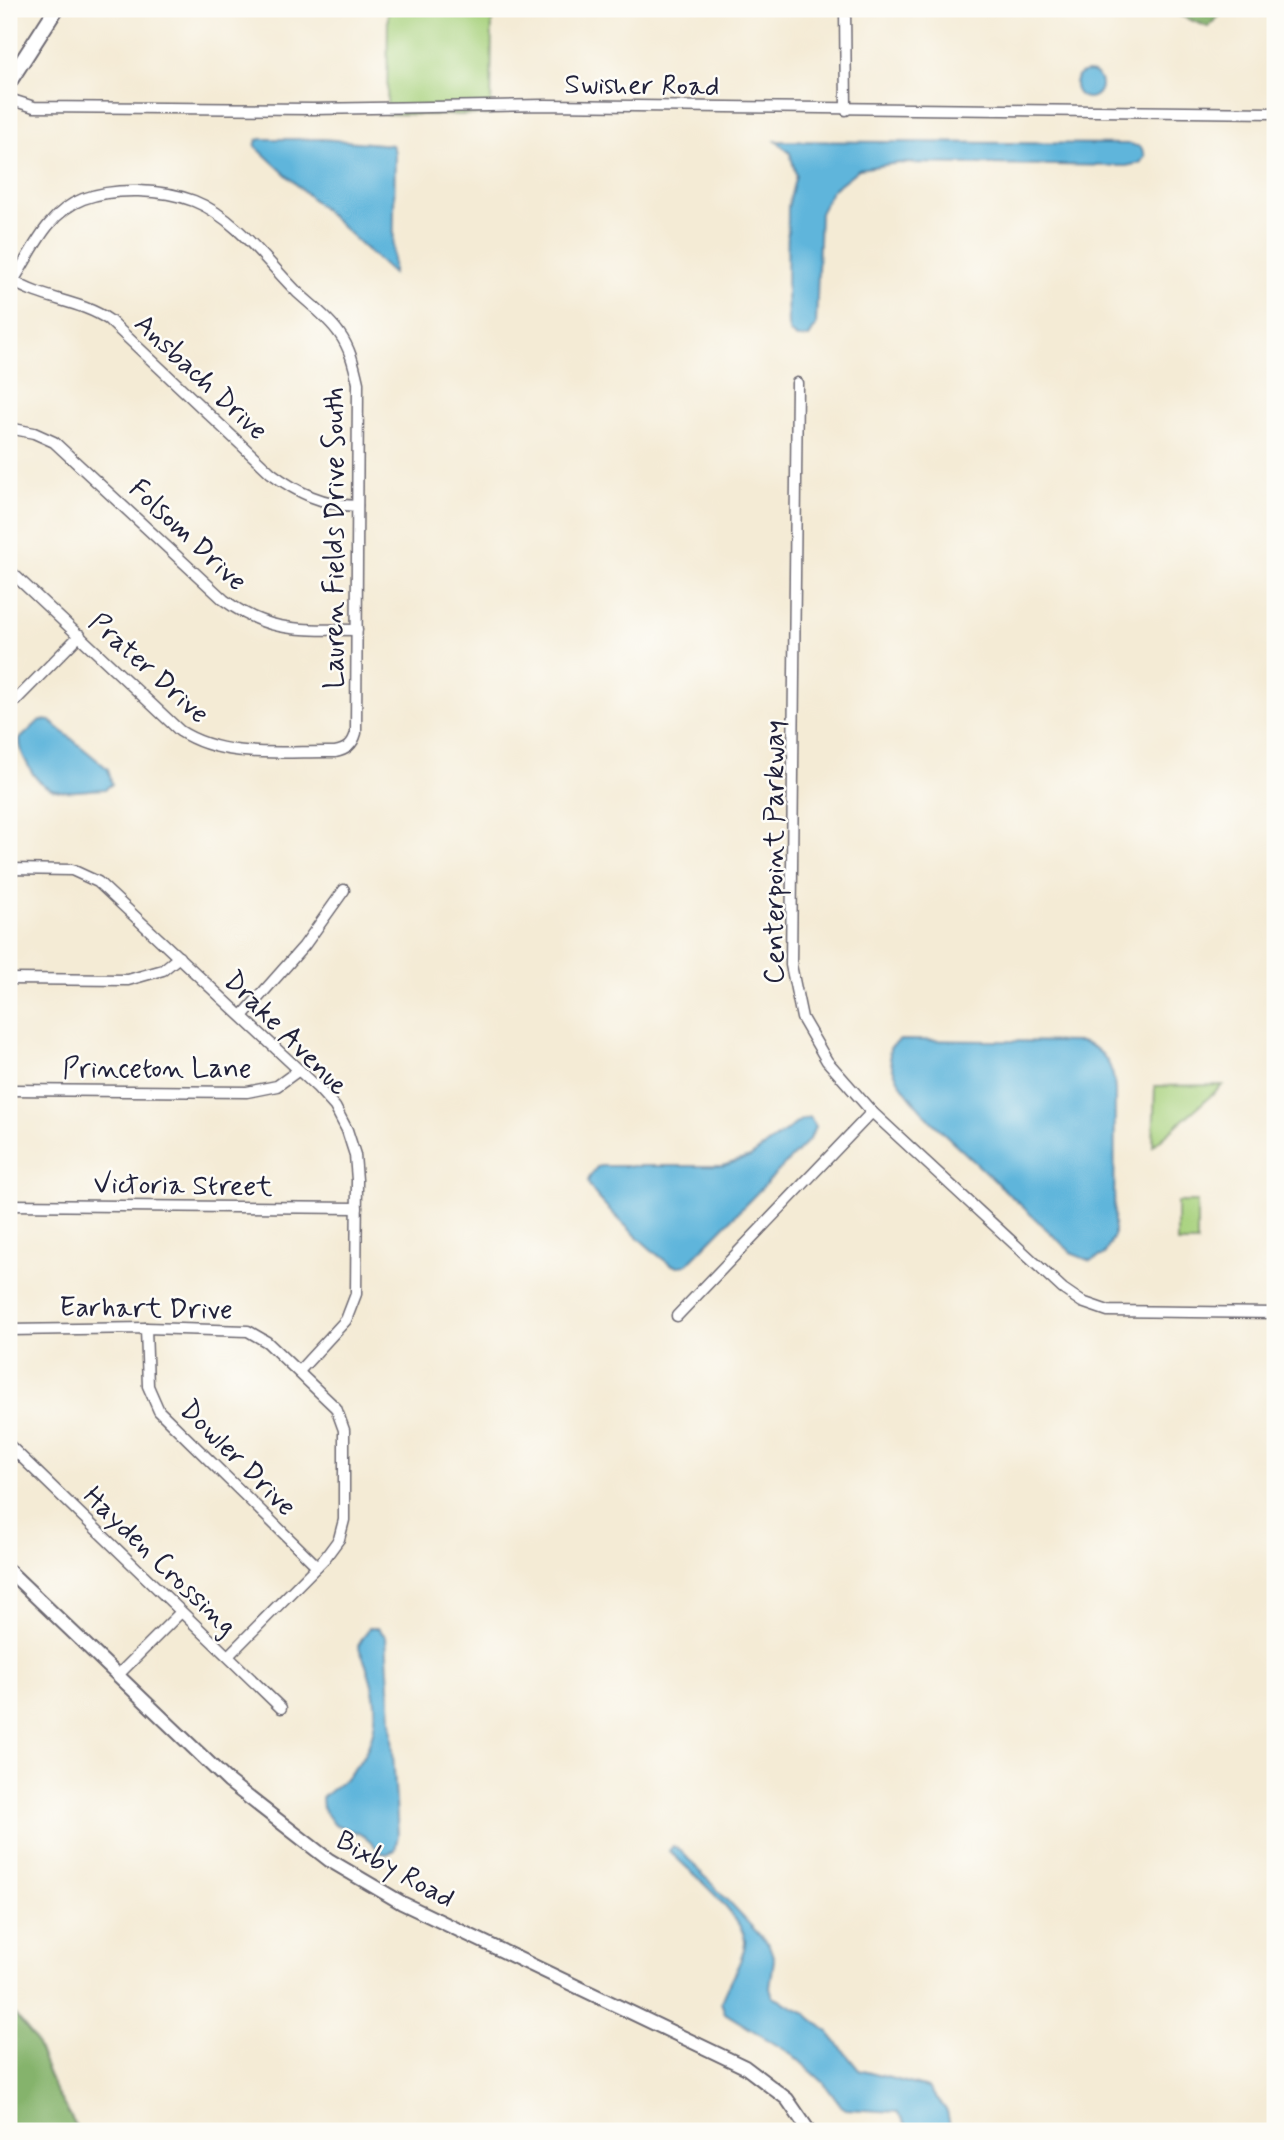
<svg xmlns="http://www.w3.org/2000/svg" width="1284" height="2140" viewBox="0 0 1284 2140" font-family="Mynerve,sans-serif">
<rect width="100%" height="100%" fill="#fdfcf7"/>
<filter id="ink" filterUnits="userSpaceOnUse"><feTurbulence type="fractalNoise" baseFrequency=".0143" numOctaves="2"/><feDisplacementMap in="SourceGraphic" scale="14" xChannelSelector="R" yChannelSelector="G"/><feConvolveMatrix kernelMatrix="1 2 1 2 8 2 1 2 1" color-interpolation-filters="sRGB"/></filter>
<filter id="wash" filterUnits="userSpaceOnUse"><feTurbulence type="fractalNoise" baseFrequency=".00686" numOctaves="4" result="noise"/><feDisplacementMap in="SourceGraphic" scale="28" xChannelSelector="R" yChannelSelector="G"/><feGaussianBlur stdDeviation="1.57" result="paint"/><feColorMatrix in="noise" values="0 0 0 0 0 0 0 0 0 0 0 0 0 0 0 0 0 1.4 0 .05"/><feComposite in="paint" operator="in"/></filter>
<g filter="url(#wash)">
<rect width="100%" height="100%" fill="#f4ebd5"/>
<g fill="#a7d17d" stroke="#647a5c" stroke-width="2">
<path d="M 388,9 L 492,9 L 491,115 L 387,114 Z"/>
<path d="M 1223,1085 L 1153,1146 L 1155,1086 Z"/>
<rect x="1177" y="1202" width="20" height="41"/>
</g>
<g fill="#85b36c" stroke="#546a54" stroke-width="2">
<path d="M 1164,9 L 1226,9 L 1208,27 Z"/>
<path d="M 9,2008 L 34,2038 L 55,2090 L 79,2131 L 9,2131 Z"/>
</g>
<g fill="#5eb5db" stroke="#406c8b" stroke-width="2">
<circle cx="1088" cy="85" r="13"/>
<path d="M 262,139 L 322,139 L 392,145 L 395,152 L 393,274 L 255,146 L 257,140 Z"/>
<path d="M 776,141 L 1129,144 L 1141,147 L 1145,156 L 1140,163 L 1126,166 L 898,163 L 859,169 L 832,190 L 820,213 L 816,326 L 809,337 L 797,338 L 790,333 L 788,326 L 787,291 L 788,207 L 796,175 L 790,153 Z"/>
<path d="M 40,720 L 50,721 L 108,769 L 112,784 L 105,789 C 71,790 45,801 28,765 C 23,756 20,750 20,739 Z"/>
<path d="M 900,1040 L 1081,1042 C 1105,1049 1114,1067 1115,1091 L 1114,1236 L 1104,1255 L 1090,1261 L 1073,1254 L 932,1122 C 916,1104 886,1074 890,1048 Z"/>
<path d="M 810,1117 L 815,1127 L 810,1139 L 686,1265 C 680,1266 676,1267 670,1264 C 657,1256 587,1193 588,1181 C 589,1177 594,1171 597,1167 L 601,1166 L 722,1166 L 750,1157 L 801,1120 Z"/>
<path d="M 369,1628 L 378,1628 L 386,1637 L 398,1835 L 395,1850 L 387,1854 L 379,1852 C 367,1832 353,1832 334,1824 L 323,1809 L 322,1798 C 330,1790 339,1785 347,1777 C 386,1737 380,1693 358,1646 Z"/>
<path d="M 673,1846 L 680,1850 L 769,1945 L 774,1959 L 770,1988 L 773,1997 L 804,2012 L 829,2033 L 859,2070 L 928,2088 L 947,2111 L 951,2131 L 911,2131 L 897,2112 L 846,2109 L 840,2105 L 823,2082 L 793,2055 L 725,2013 L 721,2002 C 727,1984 744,1961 745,1942 C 746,1919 686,1867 669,1851 Z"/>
</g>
</g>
<g filter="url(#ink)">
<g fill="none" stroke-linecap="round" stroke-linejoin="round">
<defs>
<g id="minor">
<path d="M 845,9 L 846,110"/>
<path d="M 9,99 L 34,107 L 313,109 L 545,105 L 1275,113"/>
<path d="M 13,281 C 43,300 80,300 109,320 L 271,473 C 298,493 323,505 357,506"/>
<path d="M 9,287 C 31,256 44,214 83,199 C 115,187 162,189 194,201 C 235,217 267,262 297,292 C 311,305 328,317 339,333 C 350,348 354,365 358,383 L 356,733 C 353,744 347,750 335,752 C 284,751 225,760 180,731 L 9,570"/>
<path d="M 797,383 L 791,965 L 802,1018 L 827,1061 L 872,1112 L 1063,1289 L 1082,1302 L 1108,1311 L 1275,1313"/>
<path d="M 9,428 L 34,433 L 54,442 L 224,600 C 270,634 302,629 357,630"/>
<path d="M 9,707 L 80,635"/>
<path d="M 9,869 L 72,870 L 98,882 L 317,1087 L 335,1107 L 347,1130 L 355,1155 L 357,1180 L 356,1294 L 346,1320 L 300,1370"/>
<path d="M 9,979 L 128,980 L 163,970 L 179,957"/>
<path d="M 243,1015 L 304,946 L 344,890"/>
<path d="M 9,1090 L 247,1092 L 277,1086 L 299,1070"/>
<path d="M 9,1205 L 357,1208"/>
<path d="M 677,1316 L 872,1112"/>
<path d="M 146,1328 L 148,1386 L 159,1411 L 317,1566"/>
<path d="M 9,1330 L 146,1328 L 248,1331 L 267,1342 L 336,1408 L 344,1430 L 344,1520 L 339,1539 L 325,1558 L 228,1656"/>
<path d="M 9,1445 L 281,1708"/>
<path d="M 117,1676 L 181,1612"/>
</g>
<path id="tertiary" d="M 9,1571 L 229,1782 L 329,1860 L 402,1903 L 745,2067 L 787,2099 L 809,2131"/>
<path id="primary" d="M 9,82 L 56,9"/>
</defs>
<use href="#minor" stroke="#6c6871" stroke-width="13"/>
<use href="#tertiary" stroke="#6c6871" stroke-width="16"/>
<use href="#primary" stroke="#6c6871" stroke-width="18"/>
<use href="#minor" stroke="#fff" stroke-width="10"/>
<use href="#tertiary" stroke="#fff" stroke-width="12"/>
<use href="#primary" stroke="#fff" stroke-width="14"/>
</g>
</g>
<g text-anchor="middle" stroke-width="5" stroke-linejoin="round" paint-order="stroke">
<g font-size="28" fill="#22223b" stroke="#fdfcf7">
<text transform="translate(642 84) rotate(1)" y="10">Swisher Road</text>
<text transform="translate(202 376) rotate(43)" y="10">Ansbach Drive</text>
<text transform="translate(189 534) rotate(43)" y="10">Folsom Drive</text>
<text transform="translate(333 538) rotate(-90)" y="10">Lauren Fields Drive South</text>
<text transform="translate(150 667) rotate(42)" y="10">Prater Drive</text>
<text transform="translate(773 852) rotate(-90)" y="10">Centerpoint Parkway</text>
<text transform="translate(287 1032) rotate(45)" y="10">Drake Avenue</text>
<text x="157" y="1077">Princeton Lane</text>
<text transform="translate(183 1184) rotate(1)" y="10">Victoria Street</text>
<text transform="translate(146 1307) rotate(1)" y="10">Earhart Drive</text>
<text transform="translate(239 1457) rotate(45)" y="10">Dowler Drive</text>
<text transform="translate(161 1560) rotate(44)" y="10">Hayden Crossing</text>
<text transform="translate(396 1868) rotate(29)" y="10">Bixby Road</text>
</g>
</g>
<rect width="1284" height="2140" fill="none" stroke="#fdfcf7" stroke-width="35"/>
</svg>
